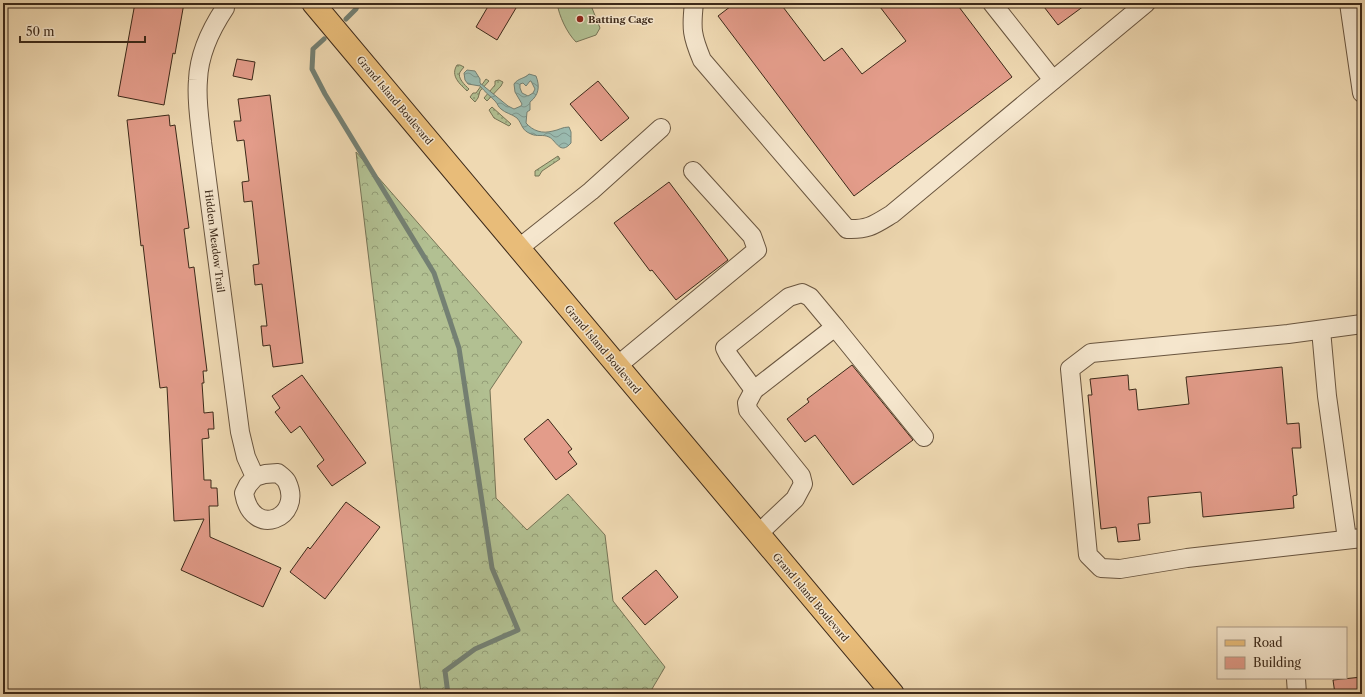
<svg xmlns="http://www.w3.org/2000/svg" width="1365" height="697" viewBox="0 0 1365 697" font-family="'Libre Caslon Text',serif">
<defs>
<pattern id="grass-dots" width="8" height="8" patternUnits="userSpaceOnUse"><rect width="8" height="8" fill="#b2c092"/><path d="M2 2h.1M6 6h.1" fill="none" stroke="#929c76" stroke-width="1.8" stroke-linecap="round"/></pattern>
<pattern id="forest-crowns" width="20" height="18" patternUnits="userSpaceOnUse"><rect width="20" height="18" fill="#b2c092"/><path d="M2 6a3 3 0 1 1 6 0M12 15a3 3 0 1 1 6 0" fill="none" stroke="#929c76"/></pattern>
<pattern id="water-waves" width="16" height="10" patternUnits="userSpaceOnUse"><rect width="16" height="10" fill="#9abaaf"/><path d="M0 5q4-4 8 0t8 0" fill="none" stroke="#7f978e"/></pattern>
</defs>
<rect width="100%" height="100%" fill="#efd9b2"/>
<filter id="stains"><feTurbulence type="fractalNoise" baseFrequency=".005" numOctaves="4"/><feColorMatrix values="0 0 0 0 .2 0 0 0 0 .09 0 0 0 0 .02 0 0 0 .5 -.17"/></filter>
<radialGradient id="worn" r=".72"><stop offset=".6" stop-color="#630" stop-opacity="0"/><stop offset="1" stop-color="#630" stop-opacity=".3"/></radialGradient>
<g fill="url(#grass-dots)" stroke="#777456">
<path d="M 457,65 L 460,65 L 464,67 C 463,69 461,70 460,72 C 457,78 465,85 469,89 L 467,91 C 460,84 450,76 457,65 Z"/>
<path d="M 486,79 L 489,81 L 480,91 L 478,98 L 475,102 L 470,97 L 473,93 L 476,93 Z"/>
<path d="M 499,80 L 503,82 L 501,86 L 487,101 L 484,98 L 495,85 L 495,81 Z"/>
<path d="M 492,107 L 511,124 L 509,126 L 494,118 L 489,110 Z"/>
<path d="M 558,156 L 560,159 L 542,171 L 539,176 L 535,176 L 535,171 Z"/>
</g>
<path fill="url(#forest-crowns)" stroke="#777456" d="M 356,152 L 522,342 L 490,390 L 496,498 L 527,530 L 568,494 L 605,535 L 613,601 L 665,667 L 649,694 L 421,694 Z"/>
<path fill="#b2c092" stroke="#777456" d="M 557,3 L 590,3 L 600,28 L 596,35 L 576,42 C 567,33 559,16 557,3 Z"/>
<path fill="url(#water-waves)" stroke="#748073" fill-rule="evenodd" d="M 467,70 L 475,71 L 480,79 L 480,83 L 508,106 L 514,109 L 521,106 L 522,104 L 515,92 L 514,84 C 518,78 524,79 529,74 L 536,76 C 540,86 539,95 530,102 L 530,110 L 527,112 L 526,123 C 533,131 542,134 553,131 C 559,130 562,127 569,127 L 571,132 L 571,143 C 560,156 556,140 549,137 C 543,134 537,137 531,134 C 521,130 523,125 517,118 C 512,114 505,113 501,109 C 498,107 498,104 495,101 C 490,96 485,92 480,86 L 468,84 L 465,80 L 464,73 ZM 530,81 L 531,81 L 535,89 L 533,93 L 528,96 L 522,93 L 520,88 L 520,84 L 523,83 L 526,86 Z"/>
<g fill="none" stroke-linecap="round" stroke-linejoin="round">
<g stroke="#748073" stroke-width="5">
<path d="M 346,19 L 356,9 L 358,3"/>
<path d="M 324,39 L 313,49 L 312,69 L 325,94 L 434,273 L 459,348 L 492,568 L 518,630 L 475,649 L 445,671 L 448,694"/>
</g>
</g>
<g fill="#e39c8a" stroke="#3c2919">
<path d="M 135,3 L 184,3 L 175,54 L 173,53 L 164,105 L 118,96 Z"/>
<path d="M 490,3 L 519,3 L 497,40 L 476,27 Z"/>
<path d="M 735,3 L 780,3 L 824,61 L 842,48 L 862,74 L 906,41 L 877,3 L 956,3 L 1012,77 L 854,196 L 718,16 Z"/>
<path d="M 1041,3 L 1088,3 L 1058,25 Z"/>
<path d="M 237,59 L 255,62 L 252,80 L 233,76 Z"/>
<path d="M 598,81 L 629,118 L 601,141 L 570,104 Z"/>
<path d="M 270,95 L 303,363 L 273,367 L 270,345 L 263,346 L 261,326 L 267,326 L 262,284 L 255,285 L 253,265 L 259,264 L 252,201 L 244,202 L 242,182 L 249,181 L 244,140 L 237,141 L 234,121 L 241,121 L 238,99 Z"/>
<path d="M 169,115 L 170,126 L 175,125 L 189,228 L 184,229 L 189,268 L 194,267 L 207,371 L 203,371 L 204,383 L 202,383 L 204,413 L 213,412 L 214,429 L 208,429 L 209,438 L 202,439 L 204,480 L 211,480 L 211,488 L 217,488 L 218,506 L 209,506 L 210,537 L 281,568 L 263,607 L 181,570 L 204,519 L 174,521 L 167,387 L 160,388 L 143,245 L 141,246 L 127,120 Z"/>
<path d="M 669,182 L 728,260 L 676,300 L 652,270 L 650,271 L 614,223 Z"/>
<path d="M 852,365 L 913,440 L 853,485 L 815,435 L 805,442 L 787,419 L 809,402 L 807,399 Z"/>
<path d="M 1282,367 L 1287,424 L 1299,423 L 1301,448 L 1292,448 L 1297,495 L 1293,496 L 1294,508 L 1203,517 L 1201,492 L 1148,497 L 1150,523 L 1138,524 L 1140,540 L 1118,542 L 1116,527 L 1101,529 L 1088,395 L 1092,395 L 1090,379 L 1128,375 L 1129,390 L 1136,389 L 1138,410 L 1189,404 L 1186,377 Z"/>
<path d="M 302,375 L 366,463 L 332,486 L 317,466 L 324,460 L 300,426 L 291,433 L 275,412 L 280,408 L 272,396 Z"/>
<path d="M 548,419 L 572,449 L 568,452 L 577,464 L 556,480 L 524,439 Z"/>
<path d="M 346,502 L 380,527 L 325,599 L 290,572 L 308,547 L 310,549 Z"/>
<path d="M 656,570 L 678,597 L 645,625 L 622,598 Z"/>
<path d="M 1362,677 L 1362,694 L 1335,694 L 1333,680 Z"/>
</g>
<g fill="none" stroke-linecap="round" stroke-linejoin="round">
<defs>
<g id="minor">
<path d="M 694,3 C 691,29 692,36 702,60 L 847,229 C 868,230 874,225 892,214 L 1146,3"/>
<path d="M 992,3 L 1053,80"/>
<path d="M 1349,3 L 1362,93"/>
<path d="M 225,8 C 211,29 199,54 198,80 C 196,101 200,122 202,142 L 240,432 L 246,457 L 255,477 L 265,474 L 278,473 C 281,476 285,478 287,482 C 304,518 252,540 244,493 L 248,485 L 255,477"/>
<path d="M 519,248 L 591,191 L 661,128"/>
<path d="M 1362,324 L 1288,334 L 1091,353 L 1070,369 L 1088,555 L 1101,568 L 1120,569 L 1187,558 L 1362,538"/>
<path d="M 1321,330 L 1327,396 L 1347,539"/>
<path d="M 617,366 L 757,250 L 752,236 L 693,171"/>
<path d="M 754,390 L 729,356 L 725,348 L 789,297 L 802,293 L 810,297 L 835,327"/>
<path d="M 758,534 L 795,499 L 803,484 L 801,476 L 748,410 L 747,403 L 754,390 L 835,327 L 924,437"/>
<path d="M 1296,679 L 1297,694"/>
</g>
<path id="major" d="M 313,3 L 893,694"/>
</defs>
<use href="#minor" stroke="#69553f" stroke-width="20"/>
<use href="#major" stroke="#3c2919" stroke-width="24"/>
<use href="#minor" stroke="#f5e6cd" stroke-width="18"/>
<use href="#major" stroke="#e8bc79" stroke-width="22"/>
</g>
<circle fill="#8f2418" stroke="#f5e6cd" stroke-width="1.5" cx="580" cy="19" r="4"/>
<g text-anchor="middle" stroke-width="3" stroke-linejoin="round" paint-order="stroke">
<g font-size="10" font-weight="bold" fill="#3c2919" stroke="#f5e6cd" text-anchor="start">
<text x="588" y="23">Batting Cage</text>
</g>
<g font-size="10" fill="#3c2919" stroke="#f5e6cd">
<text transform="translate(395 100) rotate(50)" y="4">Grand Island Boulevard</text>
<text transform="translate(215 241) rotate(83)" y="4">Hidden Meadow Trail</text>
<text transform="translate(603 349) rotate(50)" y="4">Grand Island Boulevard</text>
<text transform="translate(811 597) rotate(50)" y="4">Grand Island Boulevard</text>
</g>
</g>
<rect width="1365" height="697" fill="none" stroke="#efd9b2" stroke-width="16"/>
<rect x="4" y="4" width="1357" height="689" fill="none" stroke="#3c2919" stroke-width="2"/>
<rect x="8" y="8" width="1349" height="681" fill="none" stroke="#3c2919"/>
<rect x="1217" y="627" width="130" height="52" fill="#f5e6cd" stroke="#ab9a85"/>
<rect x="1225" y="640" width="20" height="6" fill="#e8bc79" stroke="#ab9a85"/>
<text x="1253" y="647" font-size="12" fill="#3c2919">Road</text>
<rect x="1225" y="657" width="20" height="12" fill="#e39c8a" stroke="#ab9a85"/>
<text x="1253" y="667" font-size="12" fill="#3c2919">Building</text>
<path d="M20 36v6h125v-6" fill="none" stroke="#3c2919" stroke-width="2"/>
<text x="26" y="36" font-size="12" fill="#3c2919" stroke="#f5e6cd" stroke-width="3" paint-order="stroke">50 m</text>
<rect width="100%" height="100%" filter="url(#stains)"/>
<rect width="100%" height="100%" fill="url(#worn)"/>
</svg>
